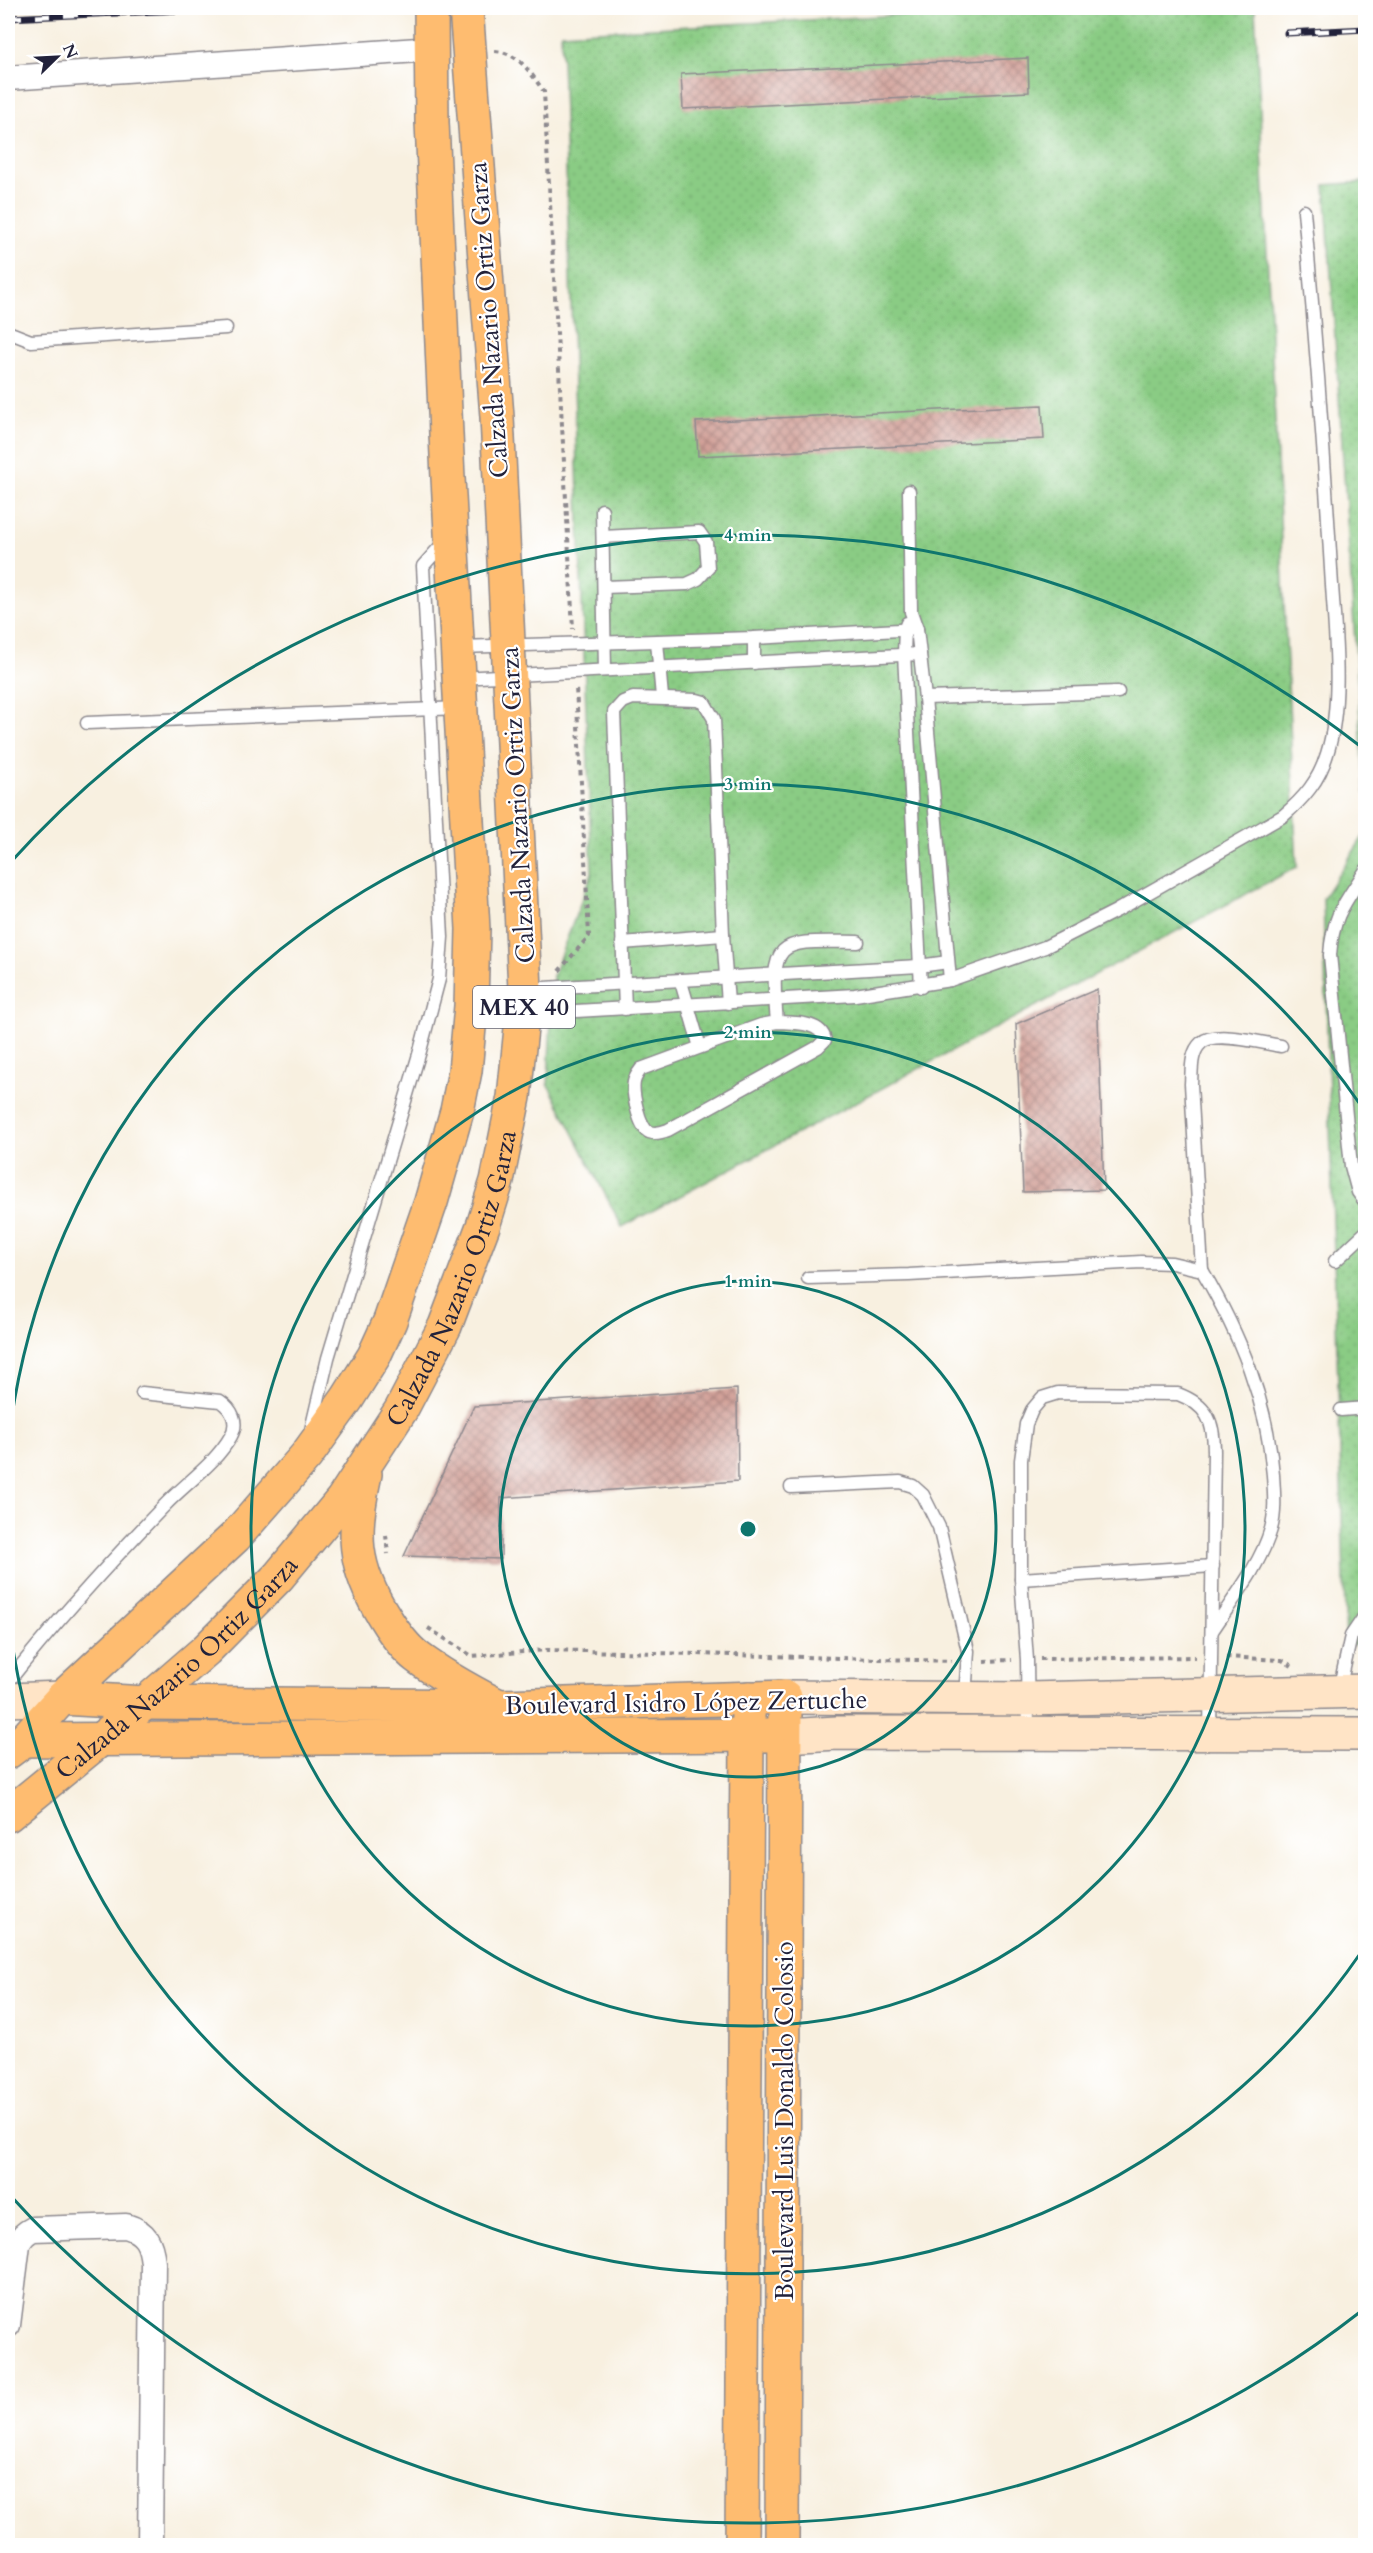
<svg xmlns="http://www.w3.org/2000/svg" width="1373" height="2553" viewBox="0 0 1373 2553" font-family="Cardo,serif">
<defs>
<pattern id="park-dots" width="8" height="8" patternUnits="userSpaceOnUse" patternTransform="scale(1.5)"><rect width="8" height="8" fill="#8acc84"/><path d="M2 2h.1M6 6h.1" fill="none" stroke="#77af73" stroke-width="1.8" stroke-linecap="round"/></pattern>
<pattern id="building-cross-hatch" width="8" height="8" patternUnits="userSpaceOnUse" patternTransform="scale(1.5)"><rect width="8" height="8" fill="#d2a199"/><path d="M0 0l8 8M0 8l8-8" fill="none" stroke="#aa837e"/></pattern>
</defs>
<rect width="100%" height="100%" fill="#fff"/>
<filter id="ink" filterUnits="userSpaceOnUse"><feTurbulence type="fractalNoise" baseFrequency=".0167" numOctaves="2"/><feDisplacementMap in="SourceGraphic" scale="12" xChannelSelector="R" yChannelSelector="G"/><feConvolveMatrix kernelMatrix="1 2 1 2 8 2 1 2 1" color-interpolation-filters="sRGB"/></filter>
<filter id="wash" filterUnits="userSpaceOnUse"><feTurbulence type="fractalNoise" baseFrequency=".008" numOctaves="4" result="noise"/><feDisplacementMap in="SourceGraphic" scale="24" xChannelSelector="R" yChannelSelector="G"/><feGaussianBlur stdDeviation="1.35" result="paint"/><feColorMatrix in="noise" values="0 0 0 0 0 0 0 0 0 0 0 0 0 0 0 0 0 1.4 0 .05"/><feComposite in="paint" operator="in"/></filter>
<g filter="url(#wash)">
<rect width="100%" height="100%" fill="#f8f0e0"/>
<g fill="url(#park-dots)" stroke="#567760" stroke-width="1.5">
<path d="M 1029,8 L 1255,8 L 1297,867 L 622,1227 L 548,1084 L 553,975 L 592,873 L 561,33 Z"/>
<path d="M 1365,182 L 1366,182 L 1365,794 L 1325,185 Z"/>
<path d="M 1365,834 L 1365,1644 L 1346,1645 L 1323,898 Z"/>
</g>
<g id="blocks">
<g fill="url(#building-cross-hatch)">
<path d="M 1028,58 L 1029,92 L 683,109 L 681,74 Z"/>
<path d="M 1042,405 L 1044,439 L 698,456 L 696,422 Z"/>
<path d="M 1097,989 L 1104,1190 L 1023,1192 L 1016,1024 Z"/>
<path d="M 737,1389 L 738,1481 L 501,1498 L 501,1559 L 404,1556 L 474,1406 Z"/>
</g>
</g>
</g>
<g filter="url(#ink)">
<use href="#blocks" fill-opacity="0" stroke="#8d898e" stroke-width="1.5"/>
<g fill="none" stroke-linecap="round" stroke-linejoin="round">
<defs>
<g id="lane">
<path d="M 8,332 L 31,341 L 226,328"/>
<path d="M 909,491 L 911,612 L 917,629 L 925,698 L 950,980"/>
<path d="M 602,510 L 605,670"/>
<path d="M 603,537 L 699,532 L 706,542 L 708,568 L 698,579 L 687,584 L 604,587"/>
<path d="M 907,623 L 905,628 L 904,654 L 921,987"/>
<path d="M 754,638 L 754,663"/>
<path d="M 657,642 L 662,697"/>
<path d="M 460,647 L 754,638 L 917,629"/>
<path d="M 460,678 L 920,654"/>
<path d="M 925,698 L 1118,692"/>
<path d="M 87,723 L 460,708"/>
<path d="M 1366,870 C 1345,903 1333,914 1330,955 L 1351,1166 L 1358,1192 L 1366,1203"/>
<path d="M 622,943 L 723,935"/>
<path d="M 681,982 L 700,1047"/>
<path d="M 527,989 L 919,966 L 948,962"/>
<path d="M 625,1009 L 614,712 L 623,702 L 633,698 L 697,700 L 704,702 L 714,719 L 723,935 L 728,1003"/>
<path d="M 524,1014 L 855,995 L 950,980 L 1045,947 L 1116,911 L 1283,816 C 1304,798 1319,781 1327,754 C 1344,701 1334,625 1331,569 C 1324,450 1315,330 1304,211"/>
<path d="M 777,1022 C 793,1023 821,1021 825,1040 L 818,1047 L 668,1130 C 663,1132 655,1134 649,1132 C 639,1128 632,1092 634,1082 C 635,1077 638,1073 641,1069 L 761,1025 L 777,1022 C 769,936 779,941 858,942"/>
<path d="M 1335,1261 L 1366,1232"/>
<path d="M 1202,1270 L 1191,1084 C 1192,1071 1190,1053 1201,1043 C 1214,1030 1263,1043 1281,1046"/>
<path d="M 808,1278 L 909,1275 L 1141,1262 L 1172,1263 L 1202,1270 C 1240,1335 1267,1399 1273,1475 C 1274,1492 1276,1512 1271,1529 C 1260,1566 1233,1599 1212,1631"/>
<path d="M 1341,1410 L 1366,1408"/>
<path d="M 311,1430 L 328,1358 L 420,1051 L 439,979 L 442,937 L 423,566 L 447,539"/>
<path d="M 791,1487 L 900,1482 L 913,1486 L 923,1495 L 939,1527 L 968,1651 L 965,1698"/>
<path d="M 1021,1579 L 1213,1566"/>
<path d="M 8,1682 C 57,1620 110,1562 165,1505 C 186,1483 216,1463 231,1436 C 239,1422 232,1409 220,1401 L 142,1393"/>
<path d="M 1339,1690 L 1351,1636 L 1366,1614"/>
<path d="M 1028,1733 L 1027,1660 L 1021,1579 L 1021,1460 L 1026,1424 L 1032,1410 L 1042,1398 L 1058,1393 L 1178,1394 C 1207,1405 1214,1421 1214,1451 L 1210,1733"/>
</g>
<g id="street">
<path d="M 8,78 L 433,49"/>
<path d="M 8,2325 L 18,2244 C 22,2236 25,2233 33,2229 L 126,2226 C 146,2232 151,2243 153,2263 L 150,2546"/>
</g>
<g id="secondary">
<path d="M 785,1697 L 1028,1699 L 1366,1691"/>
<path d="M 8,1700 L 62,1698"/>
<path d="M 785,1736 L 837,1733 L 1366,1734"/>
</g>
<g id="primary">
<path d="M 365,1474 C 352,1532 352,1566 385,1618 C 393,1631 404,1647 417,1657 C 441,1675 468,1690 495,1704"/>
<path d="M 62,1698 L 145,1703 L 499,1706 L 785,1697 L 782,2546"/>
<path d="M 24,1740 L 768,1735"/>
<path d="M 8,1752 L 24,1740 L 62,1698 L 235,1537 L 306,1456 L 347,1399 L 374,1356 L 390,1321 L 431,1202 L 457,1111 L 465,1071 L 471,1006 L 473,929 L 448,478 L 432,122 L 431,8"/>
<path id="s1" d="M 8,1815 L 145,1703 L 206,1650 L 278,1577 L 342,1500 L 401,1410 L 445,1326 L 483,1226 L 497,1181 L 514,1097 L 525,989 L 497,417 L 466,8"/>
<path d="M 742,2546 L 747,1735 L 749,1698"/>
</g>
</defs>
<use href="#lane" stroke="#8d898e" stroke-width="15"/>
<use href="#street" stroke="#8d898e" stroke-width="27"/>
<use href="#secondary" stroke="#8d898e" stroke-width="36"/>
<use href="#primary" stroke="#8d898e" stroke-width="36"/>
<g stroke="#8d898e" stroke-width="4" stroke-dasharray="4.5 4.5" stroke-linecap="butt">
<path d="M 495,51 C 519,53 531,73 544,92 L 573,629"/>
<path d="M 559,971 L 589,936 L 576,687"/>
<path d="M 386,1535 L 388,1554"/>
<path d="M 428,1628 L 472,1656 L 547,1650 L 952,1661"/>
<path d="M 1226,1657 L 1282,1660 L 1292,1666"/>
<path d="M 1040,1659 L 1195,1657"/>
<path d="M 984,1661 L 1012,1660"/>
</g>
<use href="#lane" stroke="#fff" stroke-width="12"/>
<use href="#street" stroke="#fff" stroke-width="24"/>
<use href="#secondary" stroke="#ffe4c6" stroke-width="33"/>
<use href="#primary" stroke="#febc70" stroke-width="33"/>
<defs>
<g id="rail">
<path d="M 1313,8 L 1319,8"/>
<path d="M 8,18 L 224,8"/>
<path d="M 1287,33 L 1366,29"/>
</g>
</defs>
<use href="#rail" stroke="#22223b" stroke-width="7"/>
<use href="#rail" stroke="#fff" stroke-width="4.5" stroke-dasharray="14" stroke-linecap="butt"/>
</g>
</g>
<g fill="none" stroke="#0f766e" stroke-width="3">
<circle cx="748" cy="1529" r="248"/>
<circle cx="748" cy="1529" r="497"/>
<path d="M1362 1951A745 745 0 0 1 8 1613M8 1445A745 745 0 0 1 1362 1107"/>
<path d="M1360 2312A994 994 0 0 1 9 2194M9 864A994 994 0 0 1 1360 746"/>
</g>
<g text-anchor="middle" stroke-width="4.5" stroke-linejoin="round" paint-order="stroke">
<rect fill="#fff" stroke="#646476" stroke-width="1.5" x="473" y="986" width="102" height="42" rx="4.5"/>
<g font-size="24" font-weight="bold" fill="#22223b">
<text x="524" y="1015">MEX 40</text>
</g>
<g font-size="26" fill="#22223b" stroke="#fff">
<text transform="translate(488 320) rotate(-94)" y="9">Calzada Nazario Ortiz Garza</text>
<text transform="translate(517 805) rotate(-93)" y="9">Calzada Nazario Ortiz Garza</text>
<text dy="9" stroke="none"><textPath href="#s1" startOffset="710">Calzada Nazario Ortiz Garza</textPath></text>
<text dy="9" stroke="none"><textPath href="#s1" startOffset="224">Calzada Nazario Ortiz Garza</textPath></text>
<text transform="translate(686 1702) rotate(-1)" y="9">Boulevard Isidro López Zertuche</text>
<text transform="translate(784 2121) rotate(-90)" y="9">Boulevard Luis Donaldo Colosio</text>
</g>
</g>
<circle cx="748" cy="1529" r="9" fill="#0f766e" stroke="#fff" stroke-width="3"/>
<g font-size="18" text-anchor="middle" font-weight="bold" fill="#0f766e" stroke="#fff" stroke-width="4.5" stroke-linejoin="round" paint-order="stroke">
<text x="748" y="541">4 min</text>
<text x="748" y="790">3 min</text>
<text x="748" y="1038">2 min</text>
<text x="748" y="1287">1 min</text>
</g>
<rect width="1373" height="2553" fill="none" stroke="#fff" stroke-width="30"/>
<g transform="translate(57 57) rotate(66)" stroke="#ffffff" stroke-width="4.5" paint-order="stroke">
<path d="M0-4.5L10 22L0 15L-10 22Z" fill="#22223b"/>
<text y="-9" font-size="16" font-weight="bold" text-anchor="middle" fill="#22223b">N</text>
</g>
</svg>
